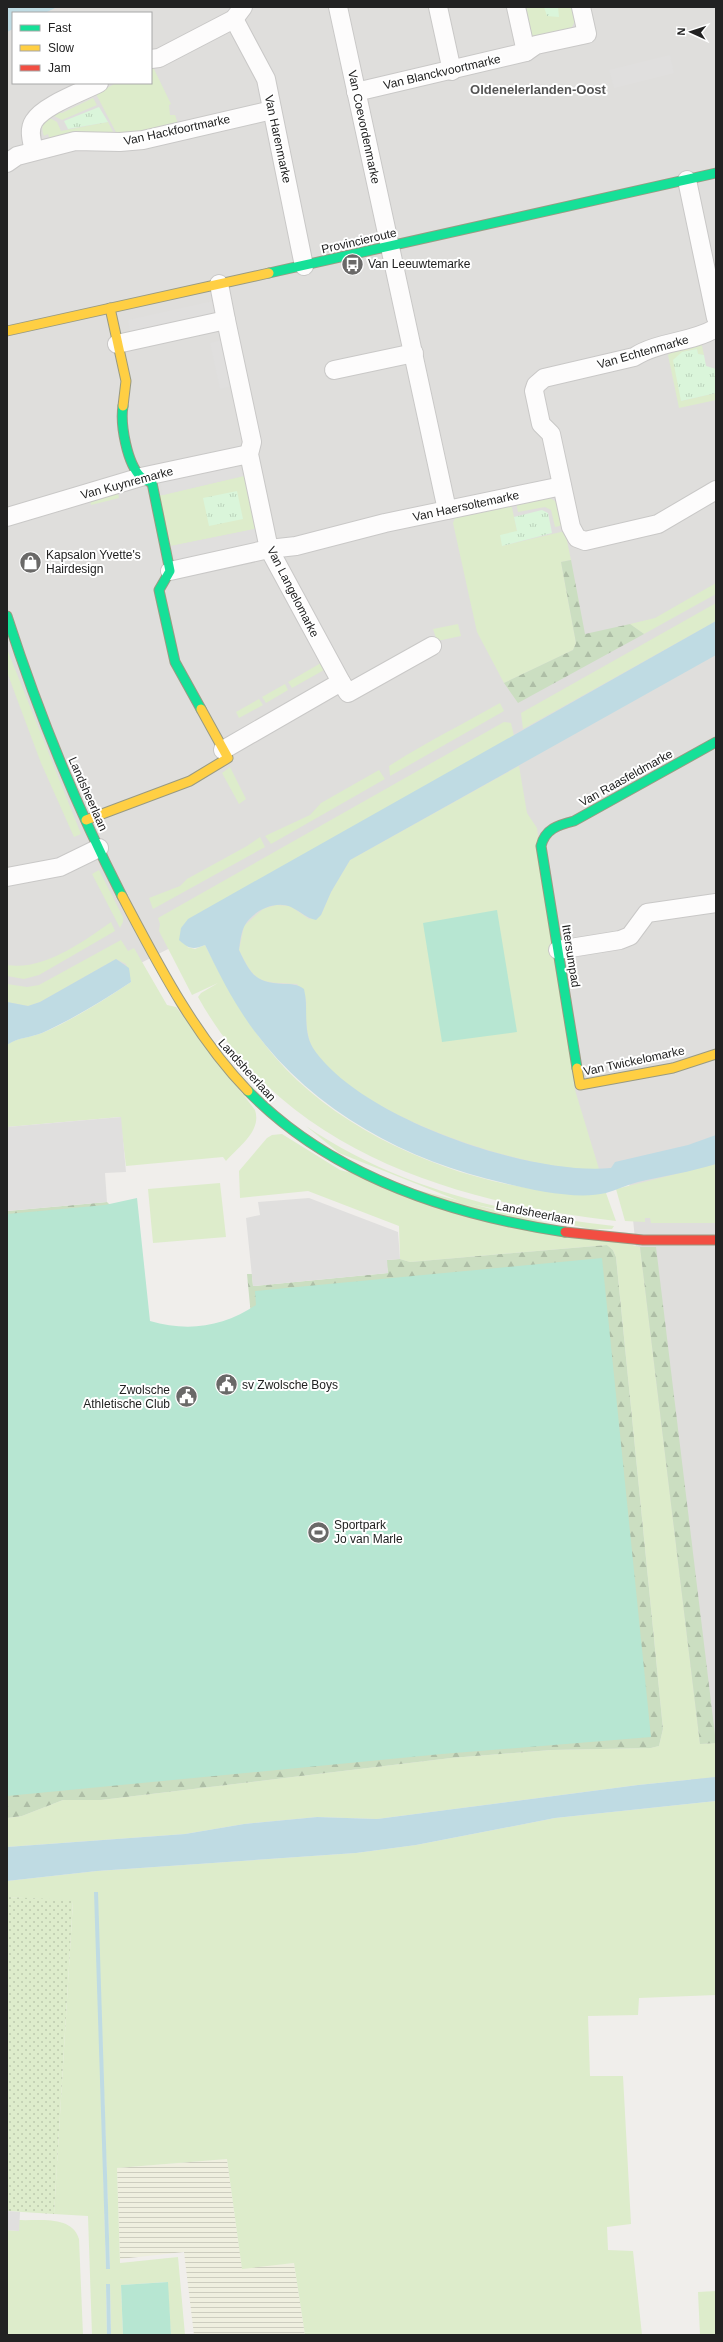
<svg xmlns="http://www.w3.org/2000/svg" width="723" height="2342" viewBox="0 0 723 2342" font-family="Arial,sans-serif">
<defs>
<pattern id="farmland-rules" width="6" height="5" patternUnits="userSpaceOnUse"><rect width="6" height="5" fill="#efefdf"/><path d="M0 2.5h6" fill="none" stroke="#cdcdbf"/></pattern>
<pattern id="forest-firs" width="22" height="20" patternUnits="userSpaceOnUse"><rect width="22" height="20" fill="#cbdec1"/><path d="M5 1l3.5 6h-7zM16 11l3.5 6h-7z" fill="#aebea6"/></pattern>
<pattern id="park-tufts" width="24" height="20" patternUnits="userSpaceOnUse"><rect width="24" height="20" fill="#daf5da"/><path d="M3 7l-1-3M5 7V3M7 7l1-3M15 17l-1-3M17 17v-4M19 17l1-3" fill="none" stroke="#bbd2bb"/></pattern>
<pattern id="garden-dots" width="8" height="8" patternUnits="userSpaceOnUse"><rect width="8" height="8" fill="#ddeccb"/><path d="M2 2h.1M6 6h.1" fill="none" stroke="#bdcaae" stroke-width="1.8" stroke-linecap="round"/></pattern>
</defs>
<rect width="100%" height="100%" fill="#f0eeeb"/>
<path fill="#dfdedc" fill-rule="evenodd" d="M 7,7 L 716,7 L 716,1789 L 692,1791 L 628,1171 L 583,1181 L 434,1149 L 321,1078 L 209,928 L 22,1024 L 7,1019 ZM 13,13 L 151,13 L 151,83 L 13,83 Z"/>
<path fill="url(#farmland-rules)" d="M 227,2159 L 242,2268 L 294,2263 L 305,2335 L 194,2335 L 184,2252 L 120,2259 L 117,2168 Z"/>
<g fill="#ddeccb" fill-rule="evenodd">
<path d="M 526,7 L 575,7 L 576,19 L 571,29 L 533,40 Z"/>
<path d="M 153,67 L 171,104 L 169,105 L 170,115 L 175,115 L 178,124 L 120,140 L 96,94 L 116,83 L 151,83 L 151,68 Z"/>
<path d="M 93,98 L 97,105 L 62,120 L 52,115 L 55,112 L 62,113 Z"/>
<path d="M 48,117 L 57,122 L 61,131 L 108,122 L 114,134 L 50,140 L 48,134 L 44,136 C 41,128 42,123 48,117 Z"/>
<path d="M 701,342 L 704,355 L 698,354 L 697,349 L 682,352 L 681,401 L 716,393 L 716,400 L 679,408 L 668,355 L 677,348 Z"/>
<path d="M 248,475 L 260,528 L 171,546 L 158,496 Z"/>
<path d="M 118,493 L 119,498 L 91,505 L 90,501 Z"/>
<path d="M 547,496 L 558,503 L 564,525 L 555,527 L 551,510 L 545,507 L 518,512 L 516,502 Z"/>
<path d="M 511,503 L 517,531 L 502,546 L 565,531 L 571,560 L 561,562 L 576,643 L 573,650 L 504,683 L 477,632 L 453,523 L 455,518 L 460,514 Z"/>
<path d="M 716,583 L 716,594 L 644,634 L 630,624 L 655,618 Z"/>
<path d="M 716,603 L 716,621 L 523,729 L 521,713 Z"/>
<path d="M 458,624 L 461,636 L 437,641 L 433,629 Z"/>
<path d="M 7,649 L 81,834 L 74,837 L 41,763 L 17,699 L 7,672 Z"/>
<path d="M 321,663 L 324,670 L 292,688 L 288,682 Z"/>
<path d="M 285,684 L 288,690 L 266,703 L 262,697 Z"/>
<path d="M 259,699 L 263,705 L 239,718 L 236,712 Z"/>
<path d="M 500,703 L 504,711 L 390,776 L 389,766 C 425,743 463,724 500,703 Z"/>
<path d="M 504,722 L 511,723 L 514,736 L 187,947 L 195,949 L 205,945 C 225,984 246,1023 275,1057 C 349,1144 493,1198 606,1193 L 616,1221 C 452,1202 284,1151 198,997 L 201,993 L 218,983 L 192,995 L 159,931 L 160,924 L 158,918 Z"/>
<path d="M 519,766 L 527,813 L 537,828 L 575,1090 L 599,1169 C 527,1173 348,1113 312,1047 C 307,1036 306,1023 306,1011 C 306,1007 307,1001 305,997 C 303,992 299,988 297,984 C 260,982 256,985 239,950 L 244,926 L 263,909 L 276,905 L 290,906 L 309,919 L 321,915 L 331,892 L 350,860 Z"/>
<path d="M 230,767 L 246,799 L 239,804 L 222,773 Z"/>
<path d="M 379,770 L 385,779 L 271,844 L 265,836 L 310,815 L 321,803 Z"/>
<path d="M 260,837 L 265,847 L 153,909 L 149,898 L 180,886 L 187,879 L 247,846 Z"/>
<path d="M 99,870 L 123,917 L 123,922 L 120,928 L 92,874 Z"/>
<path d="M 111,922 L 115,931 L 39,975 L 24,979 L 7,976 L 7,965 C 43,971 83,942 111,922 Z"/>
<path d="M 121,940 L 128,951 L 134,948 L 167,1005 L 176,1007 L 255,1110 C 262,1131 239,1146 226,1161 L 223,1157 L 126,1166 L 120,1117 L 7,1127 L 7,1045 C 17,1037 30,1038 42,1033 C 73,1020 102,1001 131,982 L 126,964 L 116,959 L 40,1002 L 28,1006 L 7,1002 L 7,984 L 27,987 L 39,985 Z"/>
<path d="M 306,1126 C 397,1188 506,1214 614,1226 L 612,1229 L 591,1229 L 462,1202 L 339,1153 Z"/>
<path d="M 282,1134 L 340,1170 L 640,1247 L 700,1744 L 716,1743 L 716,1777 L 638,1785 L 377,1819 L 317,1817 L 244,1824 L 185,1834 L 7,1847 L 7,1818 L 22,1816 L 63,1800 L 101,1800 L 451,1758 L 551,1750 L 651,1748 L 659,1746 L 663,1729 L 616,1257 L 613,1250 L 607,1245 L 410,1262 L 400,1259 L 399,1226 L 308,1191 L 240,1198 L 239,1171 L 267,1138 L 272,1135 Z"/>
<path d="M 716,1164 L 716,1223 L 651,1223 L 650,1218 L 645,1218 L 645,1222 L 625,1221 L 616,1189 Z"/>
<path d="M 220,1183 L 226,1237 L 153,1243 L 148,1189 Z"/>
<path d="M 716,1801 L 716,1995 L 639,1998 L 638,2015 L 588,2016 L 590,2076 L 623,2076 L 631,2224 L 607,2227 L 608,2250 L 633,2251 L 642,2335 L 305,2335 L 294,2263 L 242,2269 L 227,2159 L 117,2168 L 120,2263 L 178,2257 L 185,2335 L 171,2335 L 167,2282 L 121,2285 L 123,2335 L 111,2335 L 110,2284 L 106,2284 L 107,2335 L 92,2335 L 88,2216 L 54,2214 L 73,1901 L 7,1897 L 7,1881 L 97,1871 L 356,1853 L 416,1845 L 555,1818 ZM 97,1892 L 110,2268 L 106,2269 L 105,2238 Z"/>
<path d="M 19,2220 C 39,2221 72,2215 79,2239 L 83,2335 L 7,2335 L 7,2230 L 19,2231 Z"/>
<path d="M 716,2291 L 716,2335 L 700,2335 L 698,2292 Z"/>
</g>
<g fill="url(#forest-firs)">
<path d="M 571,560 L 585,634 L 630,624 L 644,634 L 518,703 L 504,683 L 573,650 L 576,643 L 561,562 Z"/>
<path d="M 107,1202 L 110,1205 L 7,1224 L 7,1211 Z"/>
<path d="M 607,1245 L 613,1250 L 616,1257 L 663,1729 L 659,1746 L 651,1748 L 551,1750 L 451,1758 L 101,1800 L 63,1800 L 22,1816 L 7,1818 L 7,1792 L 251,1316 L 247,1274 L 252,1274 L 253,1286 L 388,1273 L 386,1260 L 400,1259 L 410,1262 Z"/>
<path d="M 640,1247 L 656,1247 L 716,1743 L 700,1744 Z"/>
</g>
<g fill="url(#park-tufts)">
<path d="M 544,7 L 558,7 L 559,17 L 547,16 Z"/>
<path d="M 99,107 L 108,122 L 68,129 L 64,121 Z"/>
<path d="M 697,349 L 698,354 L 704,355 L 706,366 L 716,369 L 716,393 L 681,401 L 673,360 L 682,352 Z"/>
<path d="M 237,491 L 243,519 L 209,526 L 203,498 Z"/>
<path d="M 542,510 L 548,513 L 552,533 L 502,546 L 500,535 L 517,531 L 514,517 Z"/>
</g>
<path fill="url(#garden-dots)" d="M 7,1897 L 73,1900 L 54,2214 L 7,2211 Z"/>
<g fill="#b7e6d2">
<path d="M 497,910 L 517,1032 L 442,1042 L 423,923 Z"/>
<path d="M 137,1198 L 150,1321 C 188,1332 223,1327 256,1305 L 255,1291 L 602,1258 L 651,1737 L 442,1754 L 7,1796 L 7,1214 L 105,1205 Z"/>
<path d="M 168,2282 L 171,2335 L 123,2335 L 121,2285 Z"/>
</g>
<g fill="#e0dfde">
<path d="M 670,55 L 674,73 L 614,88 L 609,70 Z"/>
<path d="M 213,301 L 216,314 L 130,333 L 128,320 Z"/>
<path d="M 222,340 L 232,386 L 220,389 L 210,343 Z"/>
<path d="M 239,465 L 243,476 L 163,495 L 160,482 Z"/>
<path d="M 255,529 L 258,543 L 177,561 L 171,546 Z"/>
<path d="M 121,1117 L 126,1172 L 105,1173 L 107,1202 L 7,1211 L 7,1127 Z"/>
<path d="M 309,1198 L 398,1232 L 400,1259 L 387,1260 L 388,1273 L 253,1286 L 246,1218 L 260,1215 L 258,1202 Z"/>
<path d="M 7,2211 L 20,2212 L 19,2231 L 7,2230 Z"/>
</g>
<g fill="#bfdbe3">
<path d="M 7,7 L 57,7 L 45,13 L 13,13 L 13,29 L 7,32 Z"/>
<path d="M 716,621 L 716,655 L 350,860 L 331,892 L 321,915 L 316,920 C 306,918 300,911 291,907 C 275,900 253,911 245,925 C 241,932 240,942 239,950 C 251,975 255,982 283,984 C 291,984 297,984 304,989 C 309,1008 302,1030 313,1048 C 359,1118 530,1176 611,1168 L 615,1162 L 688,1145 L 716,1135 L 716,1164 C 690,1172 664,1176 638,1182 C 627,1185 616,1190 606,1193 C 577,1200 533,1190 504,1183 C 400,1160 298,1103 240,1010 C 227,990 216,967 205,945 C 193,950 189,949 179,940 L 181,928 L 188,919 Z"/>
<path d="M 116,959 L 129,968 L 131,982 C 102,1001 73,1019 42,1033 C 30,1038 18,1037 7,1045 L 7,1002 L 28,1006 L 40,1002 Z"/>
<path d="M 716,1777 L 716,1801 L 555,1818 L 416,1845 L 356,1853 L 97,1871 L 7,1881 L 7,1847 L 185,1834 L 244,1824 L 317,1817 L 377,1819 L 638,1785 Z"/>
<path d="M 94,1892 L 98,1892 L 110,2269 L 106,2269 Z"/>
<path d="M 106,2284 L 110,2284 L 111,2335 L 107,2335 Z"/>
</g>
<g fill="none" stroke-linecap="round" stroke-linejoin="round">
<defs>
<g id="street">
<path d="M 338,7 L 447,510"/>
<path d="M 438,7 L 452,71"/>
<path d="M 516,7 L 526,52"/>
<path d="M 234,19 L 266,79 L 304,266"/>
<path d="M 151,59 L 159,58 L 234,19 L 243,7"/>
<path d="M 356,92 L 526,52 L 536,45 L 587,34 L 581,7"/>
<path d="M 34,151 C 32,141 28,130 34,121 C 44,105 82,92 99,83"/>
<path d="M 7,163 L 17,156 L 75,141 L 120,142 L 143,140 L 272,110"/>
<path d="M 687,180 L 716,318"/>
<path d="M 219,284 L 226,320"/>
<path d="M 716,328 C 691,343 659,341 634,357 L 544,378 L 536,385 L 534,391 L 541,424 L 551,434 L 571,527 L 577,538 L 585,541 L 658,524 L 716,490"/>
<path d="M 117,344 L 226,320 L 252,442 L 249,454 L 269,549 L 341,682 L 348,693 L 432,646"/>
<path d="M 334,370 L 414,353"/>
<path d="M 7,517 L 141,477 L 249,454"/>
<path d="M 170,571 L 269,549 L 296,546 L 385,523 L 562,486"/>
<path d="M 223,750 L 341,682"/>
<path d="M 7,877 L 60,867 L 99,848"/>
<path d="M 558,950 L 620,940 L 630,936 L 647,913 L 716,903"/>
</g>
<g id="fast">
<path d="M 269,273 L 716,173"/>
<path d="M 123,406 C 120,424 127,464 141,477 C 144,480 149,481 152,483 L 170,571 L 159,590 L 175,662 L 201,709"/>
<path d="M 7,616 C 38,712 76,806 122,896"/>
<path d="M 577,1068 L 541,846 C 545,829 558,825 574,821 L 716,742"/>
<path d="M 248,1091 C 331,1176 451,1215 565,1232"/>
</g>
<g id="slow">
<path d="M 110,308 L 126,381 L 123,406"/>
<path d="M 7,331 L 269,273"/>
<path d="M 86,820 L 190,781 L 228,758 L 201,709"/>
<path d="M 122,896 C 158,964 194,1035 248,1091"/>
<path d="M 577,1068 L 580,1085 L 673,1068 L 716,1054"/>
</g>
<path id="jam" d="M 565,1232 L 643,1240 L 716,1240"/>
</defs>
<use href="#street" stroke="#c9c8c7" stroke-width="20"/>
<use href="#fast" stroke="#999a82" stroke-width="11"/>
<use href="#slow" stroke="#999a82" stroke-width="11"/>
<use href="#jam" stroke="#999a82" stroke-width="11"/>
<use href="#street" stroke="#fdfcfc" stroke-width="18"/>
<use href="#fast" stroke="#16e098" stroke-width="9"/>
<use href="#slow" stroke="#ffcf43" stroke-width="9"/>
<use href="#jam" stroke="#f24e42" stroke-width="9"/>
</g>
<defs>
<symbol id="bus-disc" viewBox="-11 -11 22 22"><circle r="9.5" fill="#6a6968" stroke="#fff"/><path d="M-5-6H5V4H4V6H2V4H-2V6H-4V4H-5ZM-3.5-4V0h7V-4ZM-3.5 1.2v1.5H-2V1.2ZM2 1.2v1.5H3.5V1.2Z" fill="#fff"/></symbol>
<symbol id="shop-disc" viewBox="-11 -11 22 22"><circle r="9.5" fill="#6a6968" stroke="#fff"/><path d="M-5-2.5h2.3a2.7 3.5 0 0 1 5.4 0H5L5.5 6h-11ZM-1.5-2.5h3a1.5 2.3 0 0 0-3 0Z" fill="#fff"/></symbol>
<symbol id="civic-disc" viewBox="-11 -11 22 22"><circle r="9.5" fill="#6a6968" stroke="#fff"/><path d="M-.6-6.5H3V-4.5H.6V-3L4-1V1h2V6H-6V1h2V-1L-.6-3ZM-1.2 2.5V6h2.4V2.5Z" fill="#fff"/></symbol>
<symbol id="stadium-disc" viewBox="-11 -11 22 22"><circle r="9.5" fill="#6a6968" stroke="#fff"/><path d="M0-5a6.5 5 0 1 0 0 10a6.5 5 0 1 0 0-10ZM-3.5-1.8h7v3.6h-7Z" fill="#fff"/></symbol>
</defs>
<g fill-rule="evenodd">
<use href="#bus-disc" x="340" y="252" width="25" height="25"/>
<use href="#shop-disc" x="18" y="550" width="25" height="25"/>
<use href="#civic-disc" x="214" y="1372" width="25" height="25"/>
<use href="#civic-disc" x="174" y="1384" width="25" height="25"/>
<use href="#stadium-disc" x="306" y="1520" width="25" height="25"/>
</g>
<g text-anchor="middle" stroke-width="4" stroke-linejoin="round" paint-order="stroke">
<g font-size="12" fill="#222" stroke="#fff">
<text transform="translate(442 72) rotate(-13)" y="4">Van Blanckvoortmarke</text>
<text transform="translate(364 127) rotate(78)" y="4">Van Coevordenmarke</text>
<text transform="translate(177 130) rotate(-12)" y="4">Van Hackfoortmarke</text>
<text transform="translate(278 139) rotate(78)" y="4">Van Harenmarke</text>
<text transform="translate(359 241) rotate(-13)" y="4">Provincieroute</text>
<text transform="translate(643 352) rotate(-16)" y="4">Van Echtenmarke</text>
<text transform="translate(127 483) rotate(-15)" y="4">Van Kuynremarke</text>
<text transform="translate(466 506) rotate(-12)" y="4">Van Haersoltemarke</text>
<text transform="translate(293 592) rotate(63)" y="4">Van Langelomarke</text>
<text transform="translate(626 778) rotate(-29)" y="4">Van Raasfeldmarke</text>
<text transform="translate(88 794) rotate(66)" y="4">Landsheerlaan</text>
<text transform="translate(571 956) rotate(81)" y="4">Ittersumpad</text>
<text transform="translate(634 1061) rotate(-12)" y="4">Van Twickelomarke</text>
<text transform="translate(247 1070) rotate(48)" y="4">Landsheerlaan</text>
<text transform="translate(535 1213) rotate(11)" y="4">Landsheerlaan</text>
</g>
<g font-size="12" fill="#222" stroke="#fff" text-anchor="start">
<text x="368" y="268">Van Leeuwtemarke</text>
<text x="46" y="559">Kapsalon Yvette's<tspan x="46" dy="14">Hairdesign</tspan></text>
<text x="242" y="1389">sv Zwolsche Boys</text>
<text x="170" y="1394" text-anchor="end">Zwolsche<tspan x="170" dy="14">Athletische Club</tspan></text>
<text x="334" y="1529">Sportpark<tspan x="334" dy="14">Jo van Marle</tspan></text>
</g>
<g font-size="13" font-weight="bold" fill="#555" stroke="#fff">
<text x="538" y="94">Oldenelerlanden-Oost</text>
</g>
</g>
<rect width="723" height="2342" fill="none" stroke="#222222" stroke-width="16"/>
<rect x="12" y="12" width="140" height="72" fill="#ffffff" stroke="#a7a7a7"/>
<rect x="20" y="25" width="20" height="6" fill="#16e098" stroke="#a7a7a7"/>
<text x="48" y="32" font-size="12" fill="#222222">Fast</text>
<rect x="20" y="45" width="20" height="6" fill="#ffcf43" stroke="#a7a7a7"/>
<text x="48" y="52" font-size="12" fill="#222222">Slow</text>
<rect x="20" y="65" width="20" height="6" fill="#f24e42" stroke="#a7a7a7"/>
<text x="48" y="72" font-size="12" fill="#222222">Jam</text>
<g transform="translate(691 32) rotate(273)" stroke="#ffffff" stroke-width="3" paint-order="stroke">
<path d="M0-3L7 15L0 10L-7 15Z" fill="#222222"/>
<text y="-6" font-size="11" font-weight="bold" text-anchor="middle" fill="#222222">N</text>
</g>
</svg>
